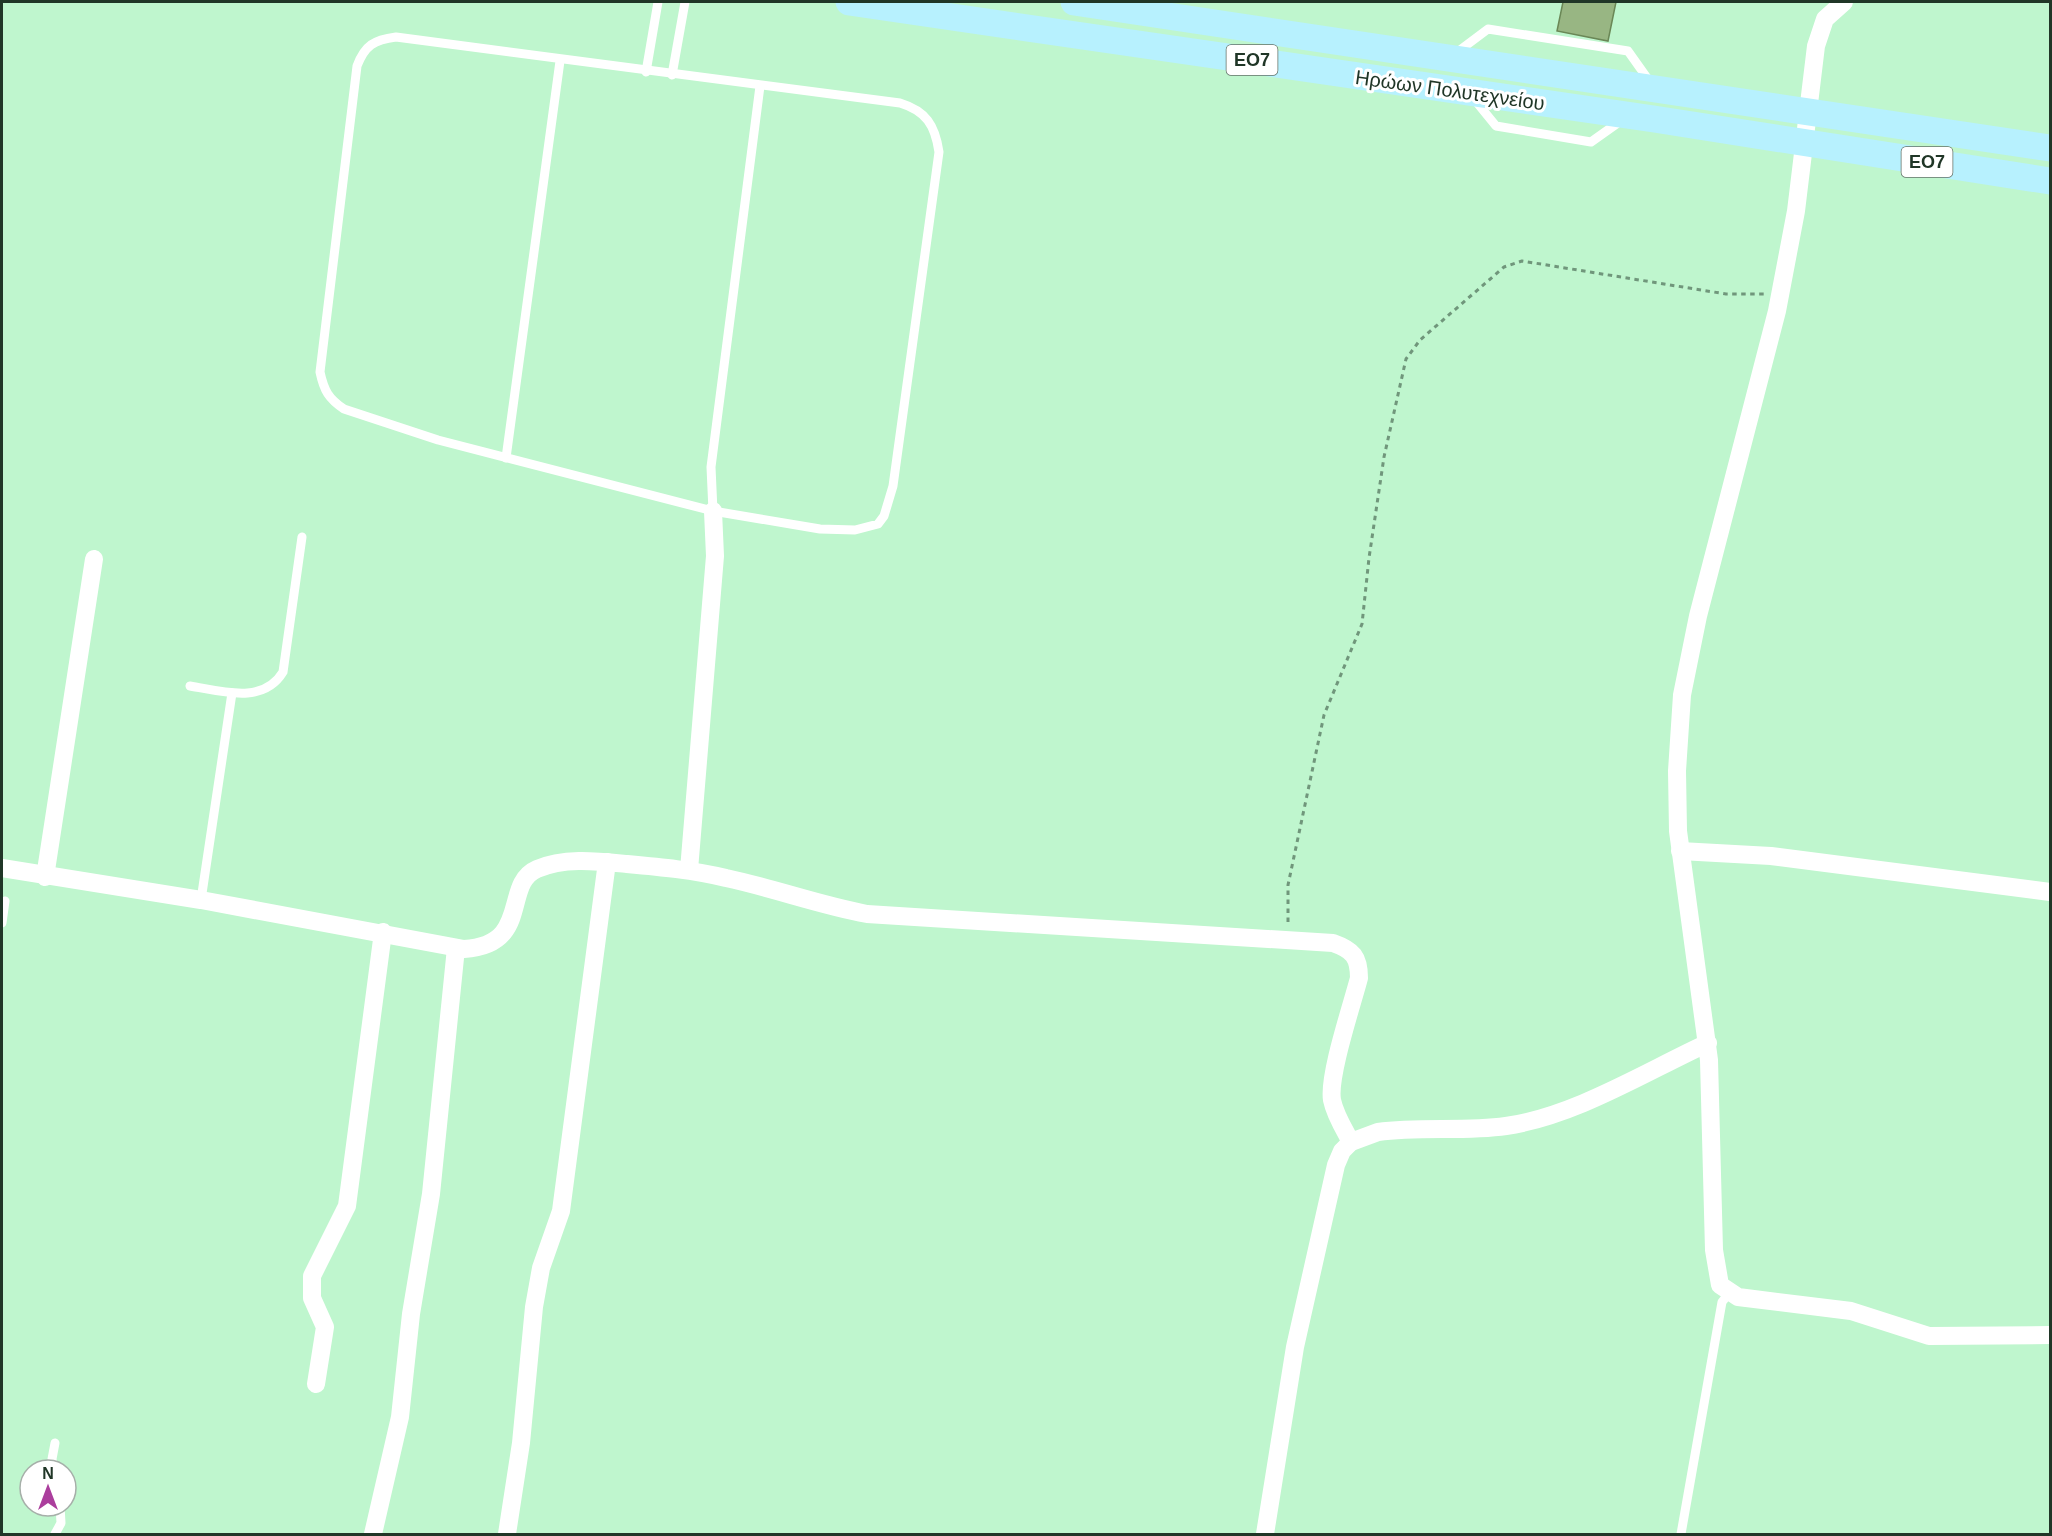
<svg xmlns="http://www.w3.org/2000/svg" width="2052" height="1536" viewBox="0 0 2052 1536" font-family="Helvetica,sans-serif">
<rect width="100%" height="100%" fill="#bff6ce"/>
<path fill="#98b683" stroke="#6a8756" stroke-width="1.5" d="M 1563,2 L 1616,2 L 1608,41 L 1557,31 Z"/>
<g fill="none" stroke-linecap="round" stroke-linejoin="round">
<path stroke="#70967b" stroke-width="3" stroke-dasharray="4.5 4.5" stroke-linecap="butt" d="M 1288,922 L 1288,885 L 1324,715 L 1362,624 L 1369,558 L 1384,457 L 1406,359 L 1420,340 L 1504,267 L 1522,261 L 1726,294 L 1764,294"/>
<g stroke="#fff" stroke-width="9">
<path d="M 396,37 L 900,103 C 926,111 935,125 939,152 L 893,486 L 884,516 L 878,524 L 855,530 L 820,529 L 713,511 L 438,440 L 344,409 C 329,399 324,391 320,372 L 357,66 C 365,45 374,40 396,37 Z"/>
<path d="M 1456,53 L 1488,29 L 1628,51 L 1650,82"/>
<path d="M 646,72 L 658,2"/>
<path d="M 672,75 L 685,2"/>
<path d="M 1474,99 L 1496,126 L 1591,142 L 1622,120"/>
<path d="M 506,458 L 560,61"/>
<path d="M 713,511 L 711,467 L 760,86"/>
<path d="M 190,686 C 221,691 263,705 283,672 L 302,537"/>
<path d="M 201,900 L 232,693"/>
<path d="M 2,923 L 5,901"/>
<path d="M 54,1470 L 52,1459 L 55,1443"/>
<path d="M 55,1534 L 61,1523 L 60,1506"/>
<path d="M 1681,1534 L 1722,1302 L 1730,1292"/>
</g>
<g stroke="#fff" stroke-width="18">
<path d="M 1844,2 L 1825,19 L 1816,46 L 1796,211 L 1777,311 L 1698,616 L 1682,695 L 1677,771 L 1678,831 L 1709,1060 L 1714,1250 L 1720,1285 L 1738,1297 L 1851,1311 L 1929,1336 L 2050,1335"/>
<path d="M 1680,851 L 1771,856 L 2050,892"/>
<path d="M 2,868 L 201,900 L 464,949 C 532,945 502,884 537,869 C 564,857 597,861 627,864 C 660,867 693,870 726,878 C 773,888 819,905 867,914 L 1333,943 C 1353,950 1359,957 1359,978 C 1352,1005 1328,1076 1332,1100 C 1335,1115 1344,1129 1351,1142"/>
<path d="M 689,870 L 715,556 L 713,511"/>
<path d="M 45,877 L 94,559"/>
<path d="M 316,1384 L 325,1327 L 312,1298 L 312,1276 L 347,1206 L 383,932"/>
<path d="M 373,1534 L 400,1417 L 411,1314 L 431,1194 L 456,948"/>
<path d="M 507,1534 L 521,1443 L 534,1307 L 541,1268 L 561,1211 L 607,862"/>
<path d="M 1265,1534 L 1295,1347 L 1336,1165 L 1342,1151 L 1351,1142 L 1378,1132 C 1420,1126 1464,1132 1506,1126 C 1575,1116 1645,1072 1708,1043"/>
</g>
<g stroke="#b7f1fe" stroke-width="27">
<path d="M 849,2 L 1654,119 L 2050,181"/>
<path d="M 1074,2 L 2050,148"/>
</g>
</g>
<g text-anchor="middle" stroke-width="6" stroke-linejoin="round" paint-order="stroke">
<g fill="#fff" stroke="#637268" stroke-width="1.5">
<rect x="1226.5" y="45" width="51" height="30" rx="4.5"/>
<rect x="1901.5" y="147" width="51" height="30" rx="4.5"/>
</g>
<g font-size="18" font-weight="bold" fill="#203627">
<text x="1252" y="66">ΕΟ7</text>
<text x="1927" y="168">ΕΟ7</text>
</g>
<g font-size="20" fill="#203627" stroke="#fff">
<text transform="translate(1450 90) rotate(8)" y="7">Ηρώων Πολυτεχνείου</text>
</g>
</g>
<rect width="2052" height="1536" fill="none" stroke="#203627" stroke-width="6"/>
<g transform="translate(48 1488)"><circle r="28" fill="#ffffff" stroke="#a6afa9" stroke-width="1.5"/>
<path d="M0-4.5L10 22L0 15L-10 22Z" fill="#ab3e9d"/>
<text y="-9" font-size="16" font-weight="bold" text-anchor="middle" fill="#203627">N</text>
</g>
</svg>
